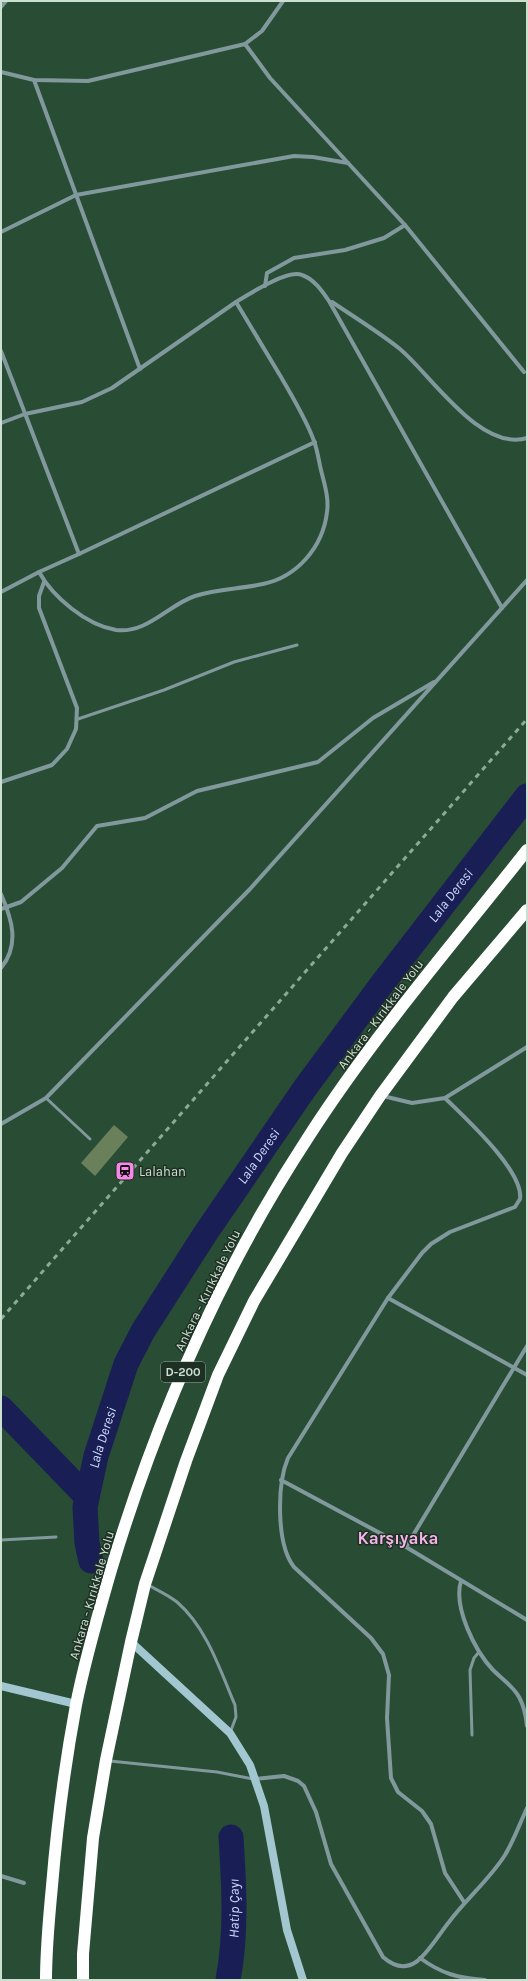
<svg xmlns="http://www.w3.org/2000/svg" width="528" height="1981" viewBox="0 0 528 1981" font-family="Karla,sans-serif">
<rect width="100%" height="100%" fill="#284d34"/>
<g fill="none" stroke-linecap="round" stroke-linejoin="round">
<g stroke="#191f54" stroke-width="25">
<path d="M 1,1408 L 87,1497"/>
<path id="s1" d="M 91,1561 L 87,1543 L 85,1507 L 96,1456 L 126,1364 L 143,1331 L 205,1234 L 305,1088 L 382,984 L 527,796"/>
<path id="s2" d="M 228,1980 C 237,1932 234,1885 231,1837"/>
</g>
</g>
<path fill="#6a805b" d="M 114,1125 L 128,1137 L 95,1176 L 81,1163 Z"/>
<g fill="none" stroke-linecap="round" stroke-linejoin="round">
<g stroke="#81989d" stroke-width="3">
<path d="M 78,719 L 164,690 L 234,662 L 297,645"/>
<path d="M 46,1098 L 90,1139"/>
<path d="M 1,1540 L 56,1537"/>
<path d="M 148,1585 C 157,1590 168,1595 177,1602 C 207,1628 220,1670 235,1705 L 236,1717 L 230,1733"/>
<path d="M 472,1735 L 470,1670 L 474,1658 L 479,1652"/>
<path d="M 110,1761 L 217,1772 L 253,1779"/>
</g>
<g stroke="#81989d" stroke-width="4">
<path d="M 1,7 L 6,1"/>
<path d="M 245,44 L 270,78 L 405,225 L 524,372"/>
<path d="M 1,72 L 34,80 L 88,81 L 245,44 L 262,31 L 283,1"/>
<path d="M 34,80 L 140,369"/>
<path d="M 1,232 L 76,195 L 294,156 L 313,157 L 348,163"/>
<path d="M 265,286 L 267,273 L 294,258 L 345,250 L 384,238 L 405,225"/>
<path d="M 332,302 C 354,317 379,332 400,349 C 431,375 480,452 527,438"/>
<path d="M 1,351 L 79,554"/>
<path d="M 1,423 L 25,414 L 82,402 L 112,388 L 236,302 C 249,294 288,269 302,275 C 314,279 322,291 329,301 L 502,608"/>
<path d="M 39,572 C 53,597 86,625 116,630 C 147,634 168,605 195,596 C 217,589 240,589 263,584 C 297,577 323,547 327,512 C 329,499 325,486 322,474 C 319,463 318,452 314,441 C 306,419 293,398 281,377 C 266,352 251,327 236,302"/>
<path d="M 1,592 L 39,572 L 79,554 L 315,442"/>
<path d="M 1,782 L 52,765 L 67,749 L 76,729 L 77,708 L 39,608 L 39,596 L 44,582"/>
<path d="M 1,894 C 12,919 20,945 1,968"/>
<path d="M 1,909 L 21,902 L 62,868 L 97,826 L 145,818 L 197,791 L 318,762 L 373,718 L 434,682"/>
<path d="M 383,1096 L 412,1103 L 445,1098 L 527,1047"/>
<path d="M 445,1098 C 465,1118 524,1171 520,1199 L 515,1207 L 450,1232 L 431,1244 L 422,1253 L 388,1298 L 288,1458 C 277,1484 276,1544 294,1567 L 371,1638 L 383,1654 L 389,1675 L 387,1718 L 391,1778 L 398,1792 L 422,1811 L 431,1824 L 445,1873 L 464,1902"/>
<path d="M 1,1124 L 46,1098 L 250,889 L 527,580"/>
<path d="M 388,1298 L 527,1375"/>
<path d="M 281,1480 L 406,1547 L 527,1620"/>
<path d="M 406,1547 L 527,1346"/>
<path d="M 461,1581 C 453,1607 475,1651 493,1670 C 502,1679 513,1686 519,1697 C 524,1706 526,1716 527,1726"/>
<path d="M 255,1779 L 284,1776 L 298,1781 L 304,1786 L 316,1812 L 331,1864 L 383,1957 C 392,1965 404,1970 416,1962 C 427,1955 440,1933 449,1922 C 466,1899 490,1879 505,1855 C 514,1840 520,1823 527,1808"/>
<path d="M 1,1876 L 24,1883"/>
<path d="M 420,1958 C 442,1974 458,1978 485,1980"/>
</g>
<g stroke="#a2c7d0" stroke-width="8">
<path d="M 131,1642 L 230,1733 L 250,1765 L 264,1806 L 287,1930 L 303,1980"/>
<path d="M 1,1686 L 76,1704"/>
</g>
<g stroke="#fff" stroke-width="12">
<path d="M 46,1980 C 46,1948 49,1917 52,1886 C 57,1825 65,1764 76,1705 C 85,1659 98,1615 111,1570 C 157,1417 221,1270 309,1136 C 374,1035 453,944 527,850"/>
<path d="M 83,1980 L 83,1954 L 93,1838 L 106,1760 L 131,1642 L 145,1584 L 186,1461 L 218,1375 L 254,1301 L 342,1153 L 380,1096 L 453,997 L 527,910"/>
</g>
<path stroke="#8ea996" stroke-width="3" stroke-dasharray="5 5" stroke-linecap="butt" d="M 1,1319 L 527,719"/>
</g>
<defs>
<symbol id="station-square" viewBox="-11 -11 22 22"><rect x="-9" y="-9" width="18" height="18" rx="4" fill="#f987e8" stroke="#1e2f23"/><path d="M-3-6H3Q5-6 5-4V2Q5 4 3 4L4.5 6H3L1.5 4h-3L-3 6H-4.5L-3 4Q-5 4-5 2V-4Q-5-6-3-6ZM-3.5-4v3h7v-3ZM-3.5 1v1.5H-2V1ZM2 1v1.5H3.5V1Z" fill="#111"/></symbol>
</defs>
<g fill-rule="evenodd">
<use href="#station-square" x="114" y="1160" width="22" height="22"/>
</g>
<g text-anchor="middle" stroke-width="3" stroke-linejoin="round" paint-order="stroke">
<rect fill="#1e2f23" stroke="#98ab9d" stroke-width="1" x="161" y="1362" width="44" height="20" rx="3"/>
<g font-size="12" font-weight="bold" fill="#cce0d1">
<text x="183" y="1376">D-200</text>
</g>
<g font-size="13" fill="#cce0d1" stroke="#1e2f23">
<text transform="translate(380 1014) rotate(-53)" y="5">Ankara - Kırıkkale Yolu</text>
<text transform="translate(207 1290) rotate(-64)" y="5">Ankara - Kırıkkale Yolu</text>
<text transform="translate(91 1595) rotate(-74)" y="5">Ankara - Kırıkkale Yolu</text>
</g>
<g font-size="13" fill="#cce0d1" stroke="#1e2f23" text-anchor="start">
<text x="139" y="1176">Lalahan</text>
</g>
<g font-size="14" font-style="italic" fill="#d0dafe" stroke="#1e2f23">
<text dy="5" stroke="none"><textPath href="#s1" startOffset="774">Lala Deresi</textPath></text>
<text dy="5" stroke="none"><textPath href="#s1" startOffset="450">Lala Deresi</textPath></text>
<text dy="5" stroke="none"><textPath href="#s1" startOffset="126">Lala Deresi</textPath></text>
<text dy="5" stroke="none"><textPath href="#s2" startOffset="72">Hatip Çayı</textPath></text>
</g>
<g font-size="17" font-weight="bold" fill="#f5b5e9" stroke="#1e2f23">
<text x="398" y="1544">Karşıyaka</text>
</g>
</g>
<rect width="528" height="1981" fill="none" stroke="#cce0d1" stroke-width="4"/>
</svg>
